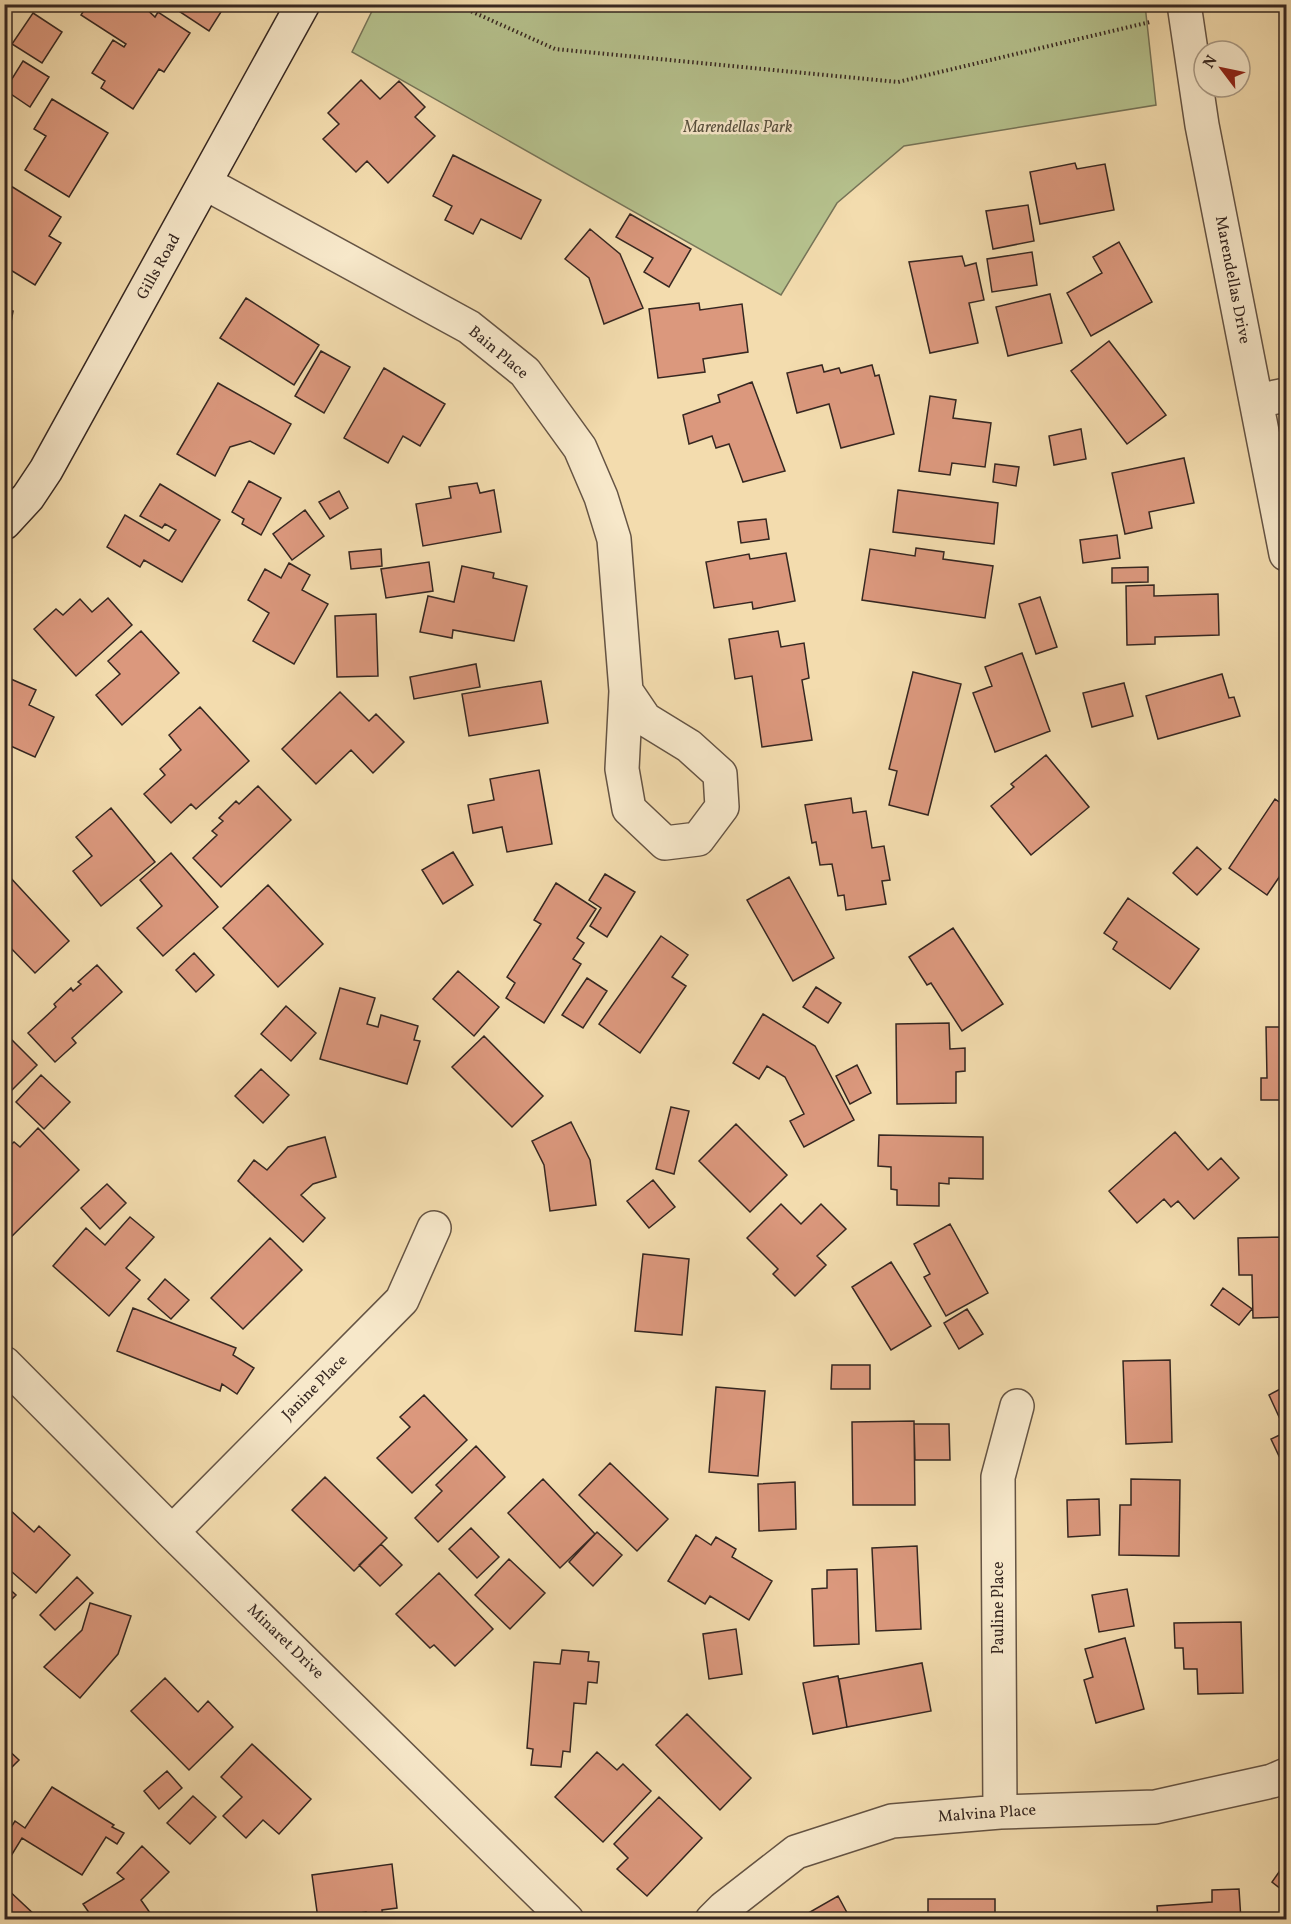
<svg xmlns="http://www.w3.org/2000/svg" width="1291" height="1924" font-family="Vollkorn,serif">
	<rect width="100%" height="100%" fill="#f3dcae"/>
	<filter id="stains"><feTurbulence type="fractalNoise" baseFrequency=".00333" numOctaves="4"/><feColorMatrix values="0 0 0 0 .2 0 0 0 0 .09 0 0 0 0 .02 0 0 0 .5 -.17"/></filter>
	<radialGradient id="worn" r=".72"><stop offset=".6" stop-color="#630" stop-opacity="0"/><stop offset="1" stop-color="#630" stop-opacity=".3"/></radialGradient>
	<!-- green -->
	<path fill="#b6c28e" stroke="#767458" stroke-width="1.5" d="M552,5L563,11L567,4L1145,5L1156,105L904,146L837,203L781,295L352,52L375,5Z"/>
	<!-- building -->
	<path fill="#db987d" stroke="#362721" stroke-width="1.5" d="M88,4H141L155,17L158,12L190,33L164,72L159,69L133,109L101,88L105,81L92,73L113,40L124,47L126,44L81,15Z
		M168,4H226L209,31Z
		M33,13L62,32L42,63L12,44Z
		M23,61L49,77L30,107L5,90Z
		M361,80L380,99L399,81L425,107L415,117L435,136L388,183L367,161L356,172L323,139L339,124L328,113Z
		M52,99L108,133L69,197L25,170L46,136L34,129Z
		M453,155L541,200L521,239L481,219L473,234L445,220L452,206L433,196Z
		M1075,163L1077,169L1105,164L1114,210L1040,224L1030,172Z
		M6,183L61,217L49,236L61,243L35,285L4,266V228L7,224L4,222V186Z
		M1028,205L1034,241L993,249L986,211Z
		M630,214L691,249L669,287L644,272L653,258L616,237Z
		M590,229L620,254L643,308L604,324L589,278L565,259Z
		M1119,242L1152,302L1091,336L1067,293L1102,273L1093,257Z
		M1032,252L1037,285L992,292L987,259Z
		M962,256L965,266L976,263L984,300L969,303L978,343L930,353L909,262Z
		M1050,294L1062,343L1008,356L996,307Z
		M246,298L319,345L294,385L220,338Z
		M699,303L700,310L742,304L748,352L703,359L705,372L658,378L649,309Z
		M4,309L13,311L5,356H4Z
		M1109,341L1166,415L1127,444L1071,371Z
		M321,351L350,367L324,413L295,396Z
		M822,365L824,372L839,368L841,373L872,365L875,376L879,375L894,434L841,448L829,404L797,413L787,373Z
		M384,368L445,404L420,446L403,436L388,463L344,438Z
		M752,382L785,471L743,482L729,444L716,448L712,436L689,444L683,415L720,402L718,395Z
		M218,383L291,424L274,454L250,441L230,447L215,476L177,454Z
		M930,396L956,400L953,418L991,423L985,467L952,463L950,475L919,471Z
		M1081,429L1086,459L1054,465L1049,436Z
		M1184,458L1194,503L1149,512L1152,528L1125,534L1112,473Z
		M995,464L1019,467L1016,486L993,482Z
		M249,481L281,498L261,535L242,524L244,519L232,512Z
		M477,483L480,493L494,490L501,532L423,546L416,504L451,498L449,487Z
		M160,484L220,520L182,582L144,560L140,567L107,547L125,515L169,541L176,530L165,524L162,528L140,516Z
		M898,490L998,503L994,544L893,532Z
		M339,491L348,508L330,519L319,502Z
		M305,510L324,536L292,560L273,534Z
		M766,519L769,539L741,543L738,522Z
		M1117,535L1120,558L1083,563L1080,540Z
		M916,548L944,552L943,559L993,566L985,618L862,600L870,549L915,556Z
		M381,549L382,566L351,569L349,552Z
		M786,553L795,601L753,609L752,602L714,608L706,562L749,554L750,559Z
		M429,562L433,591L386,598L381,569Z
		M289,563L310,575L302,590L328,604L294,664L253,641L269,613L248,600L265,569L281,578Z
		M462,566L494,573L493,578L527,586L514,641L453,630L452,638L420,632L428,596L454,602Z
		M1148,567V582L1112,583V568Z
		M1154,585V596L1218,594L1219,635L1155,637V644L1127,645L1126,586Z
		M1040,597L1057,647L1036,654L1019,604Z
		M108,598L132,625L76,676L34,629L56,609L63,615L80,599L92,612Z
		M376,614L378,676L337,677L335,616Z
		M141,631L179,673L122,725L96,695L120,674L108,661Z
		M778,631L781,647L804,643L809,678L802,680L812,740L762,747L752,676L735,679L729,639Z
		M1022,653L1050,731L995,752L973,693L992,686L985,667Z
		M476,664L480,687L414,699L410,677Z
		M913,672L961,684L928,815L889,805L897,771L889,769Z
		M1222,674L1229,698L1234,697L1240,716L1158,739L1146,696Z
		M4,676L36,690L29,705L54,717L35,757L4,743Z
		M541,681L548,723L469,736L462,694Z
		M1124,683L1133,716L1092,727L1083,693Z
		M340,692L369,721L376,714L404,742L373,773L351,750L316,784L282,749Z
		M200,707L249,761L196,809L191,804L171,823L144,794L165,775L160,769L181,750L169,735Z
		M1046,755L1089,807L1031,855L991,806L1014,787L1011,784Z
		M539,770L552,844L507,852L502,827L473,833L468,805L494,800L490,779Z
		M258,786L291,820L221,887L193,858L217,835L212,831L223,821L219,818L236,801L239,804Z
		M851,798L853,813L866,811L872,848L884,846L890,880L882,881L886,904L846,910L844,895L838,896L832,864L820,865L816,842L812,843L805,805Z
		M1275,799L1286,807V867L1267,895L1229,868Z
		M111,808L155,862L101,906L73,871L92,856L76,837Z
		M1197,847L1221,869L1197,895L1173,873Z
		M453,852L473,885L443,904L422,870Z
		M171,853L218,907L163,956L137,928L162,906L140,880Z
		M605,874L635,892L607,937L590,926L601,908L589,900Z
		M8,875L69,941L35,973L4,941V937L10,932L4,926V878Z
		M789,877L834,958L793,981L747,900Z
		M556,883L596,909L577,938L584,943L573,959L581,964L544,1023L506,998L515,983L507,977L541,924L534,920Z
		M268,885L323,944L278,987L223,928Z
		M1128,898L1199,949L1170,989L1113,949L1117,942L1104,933Z
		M953,928L1003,1004L962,1031L931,983L927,985L909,957Z
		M661,936L688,955L672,977L686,986L640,1053L599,1024Z
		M194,953L214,975L196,992L176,970Z
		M97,965L122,992L72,1038L76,1043L55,1062L28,1033L56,1007L54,1004L71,988L73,991L81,984L78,982Z
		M458,971L499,1007L474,1036L433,999Z
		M587,978L607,991L583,1028L562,1015Z
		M816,987L841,1003L828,1023L803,1007Z
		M340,988L375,998L367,1024L378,1027L381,1015L418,1026L414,1040L420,1041L407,1084L320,1059Z
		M286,1006L316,1033L291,1061L261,1034Z
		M763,1014L815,1046L854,1120L804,1147L790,1121L804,1114L785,1077L767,1066L759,1079L733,1063Z
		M949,1023L950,1049L965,1048V1071L956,1072V1103L897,1104L896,1024Z
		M1266,1027H1286V1105H1283V1100H1261V1078H1267Z
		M4,1032L37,1065L4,1098Z
		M484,1036L543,1096L512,1127L452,1067Z
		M857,1065L871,1093L850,1104L836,1076Z
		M261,1069L289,1095L263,1123L235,1096Z
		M41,1075L70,1102L44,1129L16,1102Z
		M671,1107L689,1111L674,1174L656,1169Z
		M571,1122L590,1160L596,1205L550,1211L544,1165L532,1141Z
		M736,1124L787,1175L750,1212L699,1161Z
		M38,1128L79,1170L4,1244V1151L14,1142L20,1147Z
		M1175,1132L1208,1170L1221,1158L1239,1178L1194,1219L1178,1201L1171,1207L1164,1199L1137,1223L1109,1191Z
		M879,1135L983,1137V1179L949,1178V1184L939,1183V1206L897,1205V1190L891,1189V1167L878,1166Z
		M325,1137L336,1177L313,1184L301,1195L325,1218L303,1242L238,1181L254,1160L267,1170L288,1147Z
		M653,1180L675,1207L649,1228L627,1201Z
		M107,1184L126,1203L100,1229L81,1208Z
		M781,1204L801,1224L821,1204L846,1229L817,1256L826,1265L795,1296L773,1274L778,1269L747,1238Z
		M130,1217L154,1237L126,1268L140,1280L109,1316L53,1266L86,1228L105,1245Z
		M950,1224L988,1293L946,1316L924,1277L930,1274L914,1244Z
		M1286,1237V1317L1253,1318L1252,1275H1239L1238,1238Z
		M270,1238L302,1270L243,1329L211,1298Z
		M643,1254L689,1259L682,1335L635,1331Z
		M891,1262L931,1326L891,1350L852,1287Z
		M165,1279L189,1300L171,1319L148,1299Z
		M1223,1288L1252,1309L1239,1325L1211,1305Z
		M133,1308L236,1348L233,1355L254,1368L237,1394L222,1384L220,1391L117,1351Z
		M967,1309L983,1334L959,1349L944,1323Z
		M1170,1360L1172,1442L1126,1444L1123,1361Z
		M832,1365H870V1389H831Z
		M1286,1386V1432L1269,1395Z
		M716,1387L765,1391L758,1476L709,1472Z
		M424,1395L467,1440L412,1493L377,1458L410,1427L400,1417Z
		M914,1421L915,1505H853L852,1422Z
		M914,1424H949L950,1460H915Z
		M1286,1432V1471L1271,1439Z
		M476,1446L505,1477L438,1542L415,1518L442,1491L436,1485Z
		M610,1463L668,1519L637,1551L579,1495Z
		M325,1477L387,1538L354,1571L292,1510Z
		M543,1479L595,1534L560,1568L508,1513Z
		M1131,1479L1180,1480L1179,1556L1119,1555L1120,1505H1131Z
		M795,1482L796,1529L759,1531L758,1484Z
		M1099,1499L1100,1535L1068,1537L1067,1500Z
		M9,1509L34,1532L39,1526L70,1555L36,1593L4,1565V1514Z
		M471,1528L499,1557L477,1578L449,1549Z
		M597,1532L622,1555L593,1586L569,1562Z
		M696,1535L711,1545L716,1537L736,1549L732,1557L772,1581L749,1620L710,1596L705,1604L668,1581Z
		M381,1544L402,1565L380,1586L359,1565Z
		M917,1546L921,1629L876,1631L872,1548Z
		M509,1559L545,1593L510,1629L475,1595Z
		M857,1569L859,1644L814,1646L812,1589L827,1588V1570Z
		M439,1573L493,1629L455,1666L434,1645L430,1648L396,1614Z
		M77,1577L93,1593L55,1630L40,1615Z
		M4,1584L16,1595L4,1607Z
		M1127,1589L1134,1626L1099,1632L1092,1595Z
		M90,1603L131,1616L118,1654L80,1698L44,1667L82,1630Z
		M1241,1622L1243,1693L1198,1694L1197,1669H1184L1183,1648H1175L1174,1623Z
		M736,1629L742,1674L709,1679L703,1634Z
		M1125,1638L1144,1709L1096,1723L1084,1680L1093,1677L1085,1649Z
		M562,1650L589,1652L588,1661L599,1662L597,1683L588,1682L586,1704L574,1703L570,1752L563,1751L561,1767L531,1765L533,1749L527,1748L534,1662L560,1664Z
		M922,1663L931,1711L847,1727L839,1679Z
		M838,1676L847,1727L813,1734L803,1683Z
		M165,1678L198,1712L208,1701L233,1727L189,1770L131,1711Z
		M687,1714L751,1778L720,1810L656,1745Z
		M252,1744L311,1799L279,1834L263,1820L246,1838L223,1816L242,1797L221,1777Z
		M4,1746L19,1760L4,1775Z
		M597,1752L617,1770L623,1764L651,1791L603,1842L555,1797Z
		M167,1771L182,1788L159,1809L144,1791Z
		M52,1787L114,1825L112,1827L124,1833L117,1844L106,1837L82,1875L22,1838L11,1856L4,1852V1838L15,1821L25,1828Z
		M193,1796L216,1817L190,1844L167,1823Z
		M659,1797L702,1838L647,1896L617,1869L628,1858L614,1844Z
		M142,1846L169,1872L141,1900L155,1920H94L83,1904L124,1879L117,1873Z
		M1286,1862V1893L1272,1882Z
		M392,1864L397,1908L382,1910L383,1920H367L366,1912L318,1919L312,1875Z
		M4,1886L38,1918L37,1920H4Z
		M1239,1889L1241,1920H1158L1157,1906L1212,1902V1890Z
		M838,1896L851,1920H796Z
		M928,1899H995V1920H895V1916H928Z"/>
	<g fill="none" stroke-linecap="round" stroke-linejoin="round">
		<!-- street casing -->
		<g stroke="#655444" stroke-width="36">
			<path id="street" d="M1184,4L1202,125L1286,554
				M205,183L469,327L525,372L580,448L601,497L614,539L626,691L645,719L689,746L720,774L722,807L698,839L665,843L629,809L622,769L626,691
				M1256,401L1286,395
				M4,1363L172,1532L567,1920
				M172,1532L402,1300L434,1228
				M1000,1812L998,1477L1017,1406
				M712,1920L724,1908L796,1852L892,1821L1000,1812L1155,1807L1272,1781L1286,1775"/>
		</g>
		<!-- secondary casing -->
		<g stroke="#362721" stroke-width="36">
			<path id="secondary" d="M4,523L28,497L46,470L303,4"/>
		</g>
		<!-- path -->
		<path stroke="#362721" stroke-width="4" stroke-dasharray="1.5 3" stroke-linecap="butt" d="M455,4L555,49L898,82L1150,22"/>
		<!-- street -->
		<use href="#street" stroke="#f7e8ca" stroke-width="33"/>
		<!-- secondary -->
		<use href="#secondary" stroke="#f7e8ca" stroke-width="33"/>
	</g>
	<g text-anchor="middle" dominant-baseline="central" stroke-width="5" stroke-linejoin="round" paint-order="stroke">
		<!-- park labels -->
		<g font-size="16" font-style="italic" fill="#564e3c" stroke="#f7e8ca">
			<text x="738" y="128">Marendellas Park</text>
		</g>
		<!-- street labels -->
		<g font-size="16" fill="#362721" stroke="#f7e8ca">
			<text transform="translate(159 267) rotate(-61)">Gills Road</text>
			<text transform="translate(1232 280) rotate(79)">Marendellas Drive</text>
			<text transform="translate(498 353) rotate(40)">Bain Place</text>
			<text transform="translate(315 1388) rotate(-45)">Janine Place</text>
			<text transform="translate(999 1608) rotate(-90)">Pauline Place</text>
			<text transform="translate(285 1642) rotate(44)">Minaret Drive</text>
			<text transform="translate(987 1814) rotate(-4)">Malvina Place</text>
		</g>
	</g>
	<!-- margin -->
	<rect width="1291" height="1924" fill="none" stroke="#f3dcae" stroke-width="24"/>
	<rect x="6" y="6" width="1279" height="1912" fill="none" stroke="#362721" stroke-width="3"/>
	<rect x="12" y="12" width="1267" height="1900" fill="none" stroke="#362721" stroke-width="1.5"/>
	<!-- north arrow -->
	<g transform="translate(1222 69) rotate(302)"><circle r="28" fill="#f7e8ca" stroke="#aa9b86" stroke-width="1.5"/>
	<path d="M0-4.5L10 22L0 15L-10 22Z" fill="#8f2418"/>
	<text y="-9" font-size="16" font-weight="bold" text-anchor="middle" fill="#362721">N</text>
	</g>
	<rect width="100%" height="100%" filter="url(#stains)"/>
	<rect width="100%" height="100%" fill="url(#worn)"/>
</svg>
